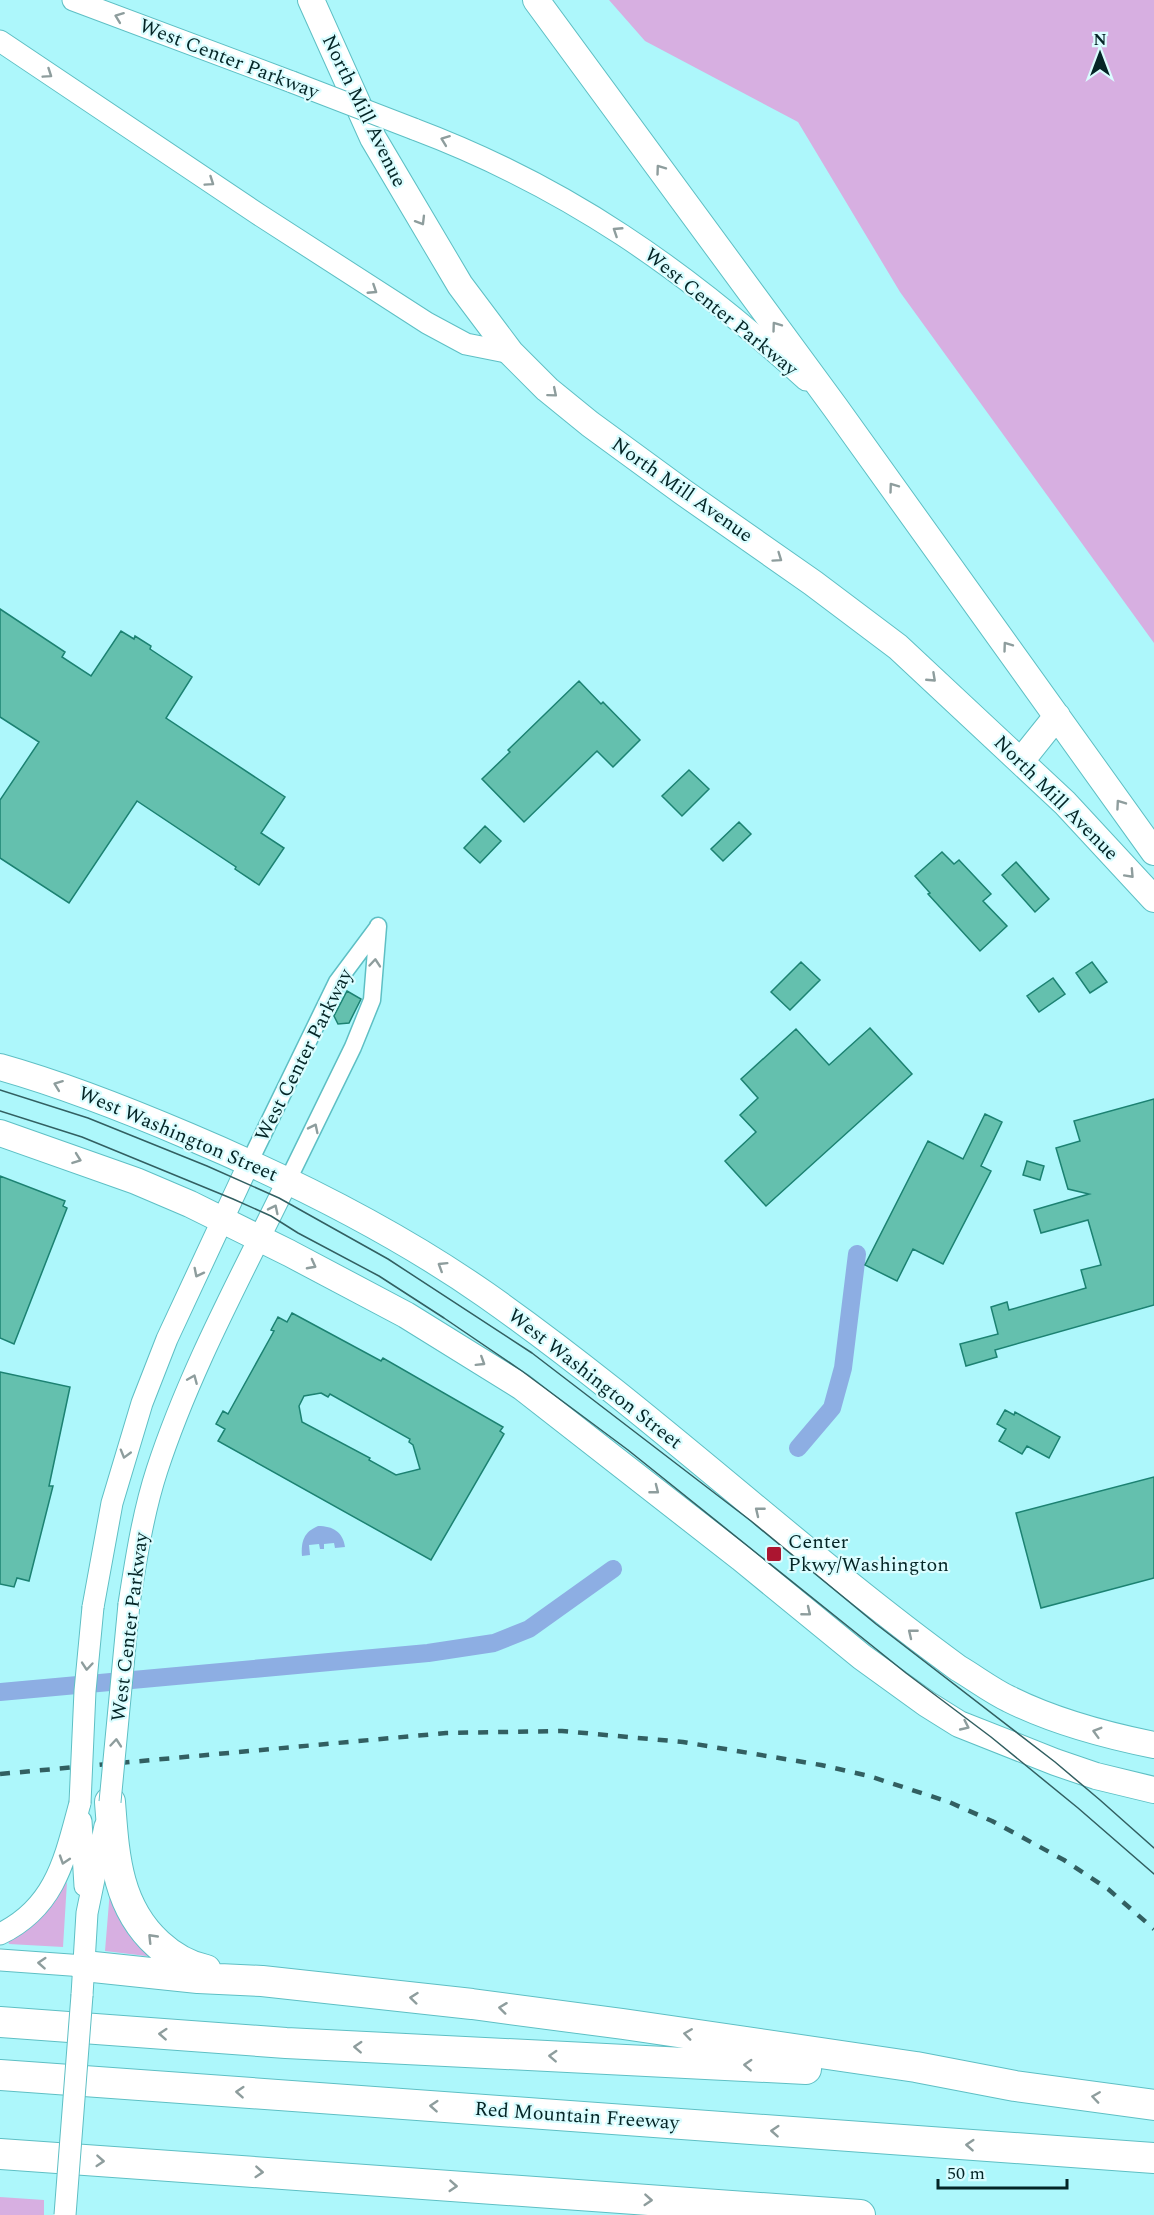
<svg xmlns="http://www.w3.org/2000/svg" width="1154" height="2215" font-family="Spectral,serif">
	<rect width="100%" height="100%" fill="#adf7fb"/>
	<!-- green -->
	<path fill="#d7afe1" d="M609,0H1154V643L900,292L798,122L645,41Z
		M67,1882L63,1947L9,1944L8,1941C39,1922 47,1912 67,1882Z
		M110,1890L154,1957L105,1951Z
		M0,2197L44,2200V2215H0Z"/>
	<!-- water -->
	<path fill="#8daee3" d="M318,1526C333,1526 343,1532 345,1547L335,1548L334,1543L324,1544V1549H320L319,1544L309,1545L310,1555L302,1556C301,1541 304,1532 318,1526Z"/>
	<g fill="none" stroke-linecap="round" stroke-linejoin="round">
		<!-- canal -->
		<path stroke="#8daee3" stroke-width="18" d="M798,1448L832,1408L843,1368L857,1254
			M0,1692L428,1653L494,1643L529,1629L613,1569"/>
	</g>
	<!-- building -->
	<path fill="#64c0ae" stroke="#1c8272" stroke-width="1.5" fill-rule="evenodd" d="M0,609L65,652L62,657L91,676L121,631L134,639L135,636L151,646L150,649L192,677L166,718L285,797L261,833L284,848L259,885L235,869L236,867L137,801L69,903L0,858V800L39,742L0,717Z
		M579,681L601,704L603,702L640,740L613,767L597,751L524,822L482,779L510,752L508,750Z
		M689,770L709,789L682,816L662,796Z
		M739,822L751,834L723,861L711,849Z
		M485,826L501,841L480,863L464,848Z
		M942,852L954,864L959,860L991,894L983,901L1007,926L980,951L928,894L930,893L915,876Z
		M1016,862L1049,899L1035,912L1002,875Z
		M801,962L820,980L790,1010L771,992Z
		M1092,962L1107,982L1090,993L1076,973Z
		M1053,978L1065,994L1039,1012L1027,996Z
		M347,991L361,999L349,1023L338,1024L334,1016Z
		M870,1028L912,1074L766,1206L725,1161L756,1132L740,1115L758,1098L741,1079L796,1029L829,1065Z
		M1154,1099V1305L995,1350L997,1357L966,1366L960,1344L998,1334L991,1307L1007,1302L1009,1310L1086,1288L1081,1270L1101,1265L1088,1220L1041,1233L1034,1210L1089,1194L1068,1189L1056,1148L1080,1141L1074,1121Z
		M985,1114L1002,1122L981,1166L991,1171L943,1264L913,1249L897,1281L865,1265L928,1141L963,1159Z
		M1027,1161L1044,1166L1040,1180L1023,1175Z
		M0,1176L65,1201L63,1206L67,1208L14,1344L0,1338Z
		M292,1313L381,1361L383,1358L503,1427L500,1431L504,1434L431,1560L218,1441L225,1429L216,1424L223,1411L228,1414L274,1331L271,1330L278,1317L287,1322ZM321,1393L328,1397L330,1394L410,1439L409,1442L413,1445L420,1469L396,1475L369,1460L370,1458L302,1422L299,1406L304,1396Z
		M0,1372L70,1387L49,1486H53L29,1581L17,1578L14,1587L0,1584Z
		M1005,1410L1014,1415L1015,1412L1060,1437L1049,1458L1027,1446L1022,1454L999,1441L1006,1429L997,1424Z
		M1154,1477V1578L1041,1608L1016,1513Z"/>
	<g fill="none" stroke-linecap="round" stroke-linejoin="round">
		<!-- minor casing -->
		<g stroke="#5ebfc4" stroke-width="19">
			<path id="minor" d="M249,1163L337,982L378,927
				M288,1180L353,1047L372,1000L378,926"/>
		</g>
		<!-- tertiary casing -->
		<g stroke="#5ebfc4" stroke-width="23">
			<path id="tertiary" d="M73,0L292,82
				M0,41L258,214L427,323L466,344L511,353
				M414,129C568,187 685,270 806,380
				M129,1604C136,1559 143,1513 157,1470C190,1369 242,1275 288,1180
				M93,1607L112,1503L142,1403L167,1339L249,1163
				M81,1821L85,1886
				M0,1934C56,1907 65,1858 80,1803
				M0,1960L84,1966
				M82,1995L87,1913L105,1826"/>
		</g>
		<!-- primary casing -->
		<g stroke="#5ebfc4" stroke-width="28">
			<path id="primary" d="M311,0L373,138L460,285L511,353L547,389L590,424L683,492L813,583L898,647L1065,803L1154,899
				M536,0L835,407L1154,852
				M1021,761L1057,716
				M0,1067C64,1085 127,1110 188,1136C292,1180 393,1230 486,1295C650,1410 796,1550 958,1668C975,1678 992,1691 1009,1699C1055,1722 1104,1735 1154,1745
				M0,1133L136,1181L190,1204L289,1253L406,1315L522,1387L741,1558L862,1657L927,1704L959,1724L1055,1762L1096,1776L1154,1790"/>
		</g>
		<!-- motorway casing -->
		<g stroke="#5ebfc4" stroke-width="32">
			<path id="motorway" d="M110,1802C114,1853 116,1906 158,1944C171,1956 188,1966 206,1970
				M84,1966L198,1978L262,1981L472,2004L623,2024L916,2067L1015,2086L1154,2105
				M0,2022L286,2043L806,2069
				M0,2075L1154,2158
				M0,2154L860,2215"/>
		</g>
		<!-- minor -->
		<use href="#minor" stroke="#fff" stroke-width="16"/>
		<!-- tertiary -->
		<use href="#tertiary" stroke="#fff" stroke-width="21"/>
		<!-- primary -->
		<use href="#primary" stroke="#fff" stroke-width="26"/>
		<!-- motorway -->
		<use href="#motorway" stroke="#fff" stroke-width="30"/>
		<!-- tram -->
		<path stroke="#325f61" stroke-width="1.5" d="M0,1090L88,1118L207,1166L279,1198L388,1259L532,1353L751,1521L876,1624L1055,1762L1100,1800L1154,1848
			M0,1111L82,1137L233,1199L271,1216L298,1233L379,1276L444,1318L522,1371L628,1450L906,1673L991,1737L1078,1808L1154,1874"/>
		<!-- rail -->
		<path stroke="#325f61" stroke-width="4.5" stroke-dasharray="10 10" stroke-linecap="butt" d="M0,1774L446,1733L562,1731L683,1742L821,1765L869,1776L949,1802L992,1821L1064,1860L1108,1889L1154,1929"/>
		<!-- tertiary-bridge casing -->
		<g stroke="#5ebfc4" stroke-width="23" stroke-linecap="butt">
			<path id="tertiary-bridge" d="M292,82L414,129
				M110,1802L129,1604
				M80,1803L85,1691L93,1607
				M65,2215L82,1995"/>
		</g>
		<!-- tertiary-bridge -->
		<use href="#tertiary-bridge" stroke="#fff" stroke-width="21"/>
	</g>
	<!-- one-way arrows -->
	<defs><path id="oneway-chevron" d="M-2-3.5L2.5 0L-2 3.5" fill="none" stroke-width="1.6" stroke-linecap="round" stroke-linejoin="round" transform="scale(1.5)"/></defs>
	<g stroke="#8e9d9d">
		<use href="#oneway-chevron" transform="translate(119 17) rotate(-159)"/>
		<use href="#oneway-chevron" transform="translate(48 74) rotate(34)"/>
		<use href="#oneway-chevron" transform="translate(445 140) rotate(-159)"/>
		<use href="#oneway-chevron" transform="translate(660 169) rotate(-126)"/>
		<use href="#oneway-chevron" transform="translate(210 182) rotate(34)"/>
		<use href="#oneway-chevron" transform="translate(421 221) rotate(59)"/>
		<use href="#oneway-chevron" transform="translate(617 231) rotate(-147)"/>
		<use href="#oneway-chevron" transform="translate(373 290) rotate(33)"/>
		<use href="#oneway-chevron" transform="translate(776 326) rotate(-126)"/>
		<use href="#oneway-chevron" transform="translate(553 393) rotate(40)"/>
		<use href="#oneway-chevron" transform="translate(893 487) rotate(-126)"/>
		<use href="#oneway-chevron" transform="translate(778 558) rotate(35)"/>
		<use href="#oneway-chevron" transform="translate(1007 646) rotate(-126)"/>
		<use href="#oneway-chevron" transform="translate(932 678) rotate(43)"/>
		<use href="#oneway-chevron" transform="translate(1120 804) rotate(-125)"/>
		<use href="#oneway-chevron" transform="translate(1130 874) rotate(47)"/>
		<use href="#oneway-chevron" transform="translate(375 963) rotate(-85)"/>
		<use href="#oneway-chevron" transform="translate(58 1085) rotate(-159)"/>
		<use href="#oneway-chevron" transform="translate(314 1128) rotate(-64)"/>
		<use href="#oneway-chevron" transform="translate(77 1159) rotate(20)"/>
		<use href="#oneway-chevron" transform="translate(274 1209) rotate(-64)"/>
		<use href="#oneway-chevron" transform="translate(312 1265) rotate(28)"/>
		<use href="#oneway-chevron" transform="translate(442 1266) rotate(-148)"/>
		<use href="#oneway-chevron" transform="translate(198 1273) rotate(117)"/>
		<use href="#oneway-chevron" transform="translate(481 1362) rotate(32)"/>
		<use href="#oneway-chevron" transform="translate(193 1379) rotate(-67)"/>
		<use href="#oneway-chevron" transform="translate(125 1454) rotate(106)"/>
		<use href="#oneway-chevron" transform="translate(655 1490) rotate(38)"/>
		<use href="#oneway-chevron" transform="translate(759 1511) rotate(-141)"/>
		<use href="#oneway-chevron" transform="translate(807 1612) rotate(39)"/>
		<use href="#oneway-chevron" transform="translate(912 1633) rotate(-141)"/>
		<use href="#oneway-chevron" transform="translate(87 1666) rotate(95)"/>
		<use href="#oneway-chevron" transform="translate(965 1726) rotate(25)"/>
		<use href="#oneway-chevron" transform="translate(1097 1732) rotate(-164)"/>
		<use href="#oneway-chevron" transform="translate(116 1743) rotate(-85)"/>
		<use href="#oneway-chevron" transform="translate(64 1860) rotate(108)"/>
		<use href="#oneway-chevron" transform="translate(152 1938) rotate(-134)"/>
		<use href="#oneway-chevron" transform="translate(42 1963) rotate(-176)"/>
		<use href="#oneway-chevron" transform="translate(414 1998) rotate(-174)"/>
		<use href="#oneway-chevron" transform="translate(503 2008) rotate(-173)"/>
		<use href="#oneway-chevron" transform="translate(163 2034) rotate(-176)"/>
		<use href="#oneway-chevron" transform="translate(688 2034) rotate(-172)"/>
		<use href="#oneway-chevron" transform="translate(358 2047) rotate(-177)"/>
		<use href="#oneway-chevron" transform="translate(553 2056) rotate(-177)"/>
		<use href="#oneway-chevron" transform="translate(748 2065) rotate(-177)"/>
		<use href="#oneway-chevron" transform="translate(240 2092) rotate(-176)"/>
		<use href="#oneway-chevron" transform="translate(1096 2097) rotate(-172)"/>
		<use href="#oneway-chevron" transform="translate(434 2106) rotate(-176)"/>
		<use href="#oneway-chevron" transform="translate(775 2131) rotate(-176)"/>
		<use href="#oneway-chevron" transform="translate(970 2145) rotate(-176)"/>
		<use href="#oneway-chevron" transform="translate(100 2161) rotate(4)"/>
		<use href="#oneway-chevron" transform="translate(259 2172) rotate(4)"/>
		<use href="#oneway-chevron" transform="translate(453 2186) rotate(4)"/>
		<use href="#oneway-chevron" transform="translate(648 2200) rotate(4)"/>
	</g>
	<!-- markers -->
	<rect fill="#ab1530" stroke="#dafdff" stroke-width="2" x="766" y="1546" width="16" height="16" rx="3"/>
	<g text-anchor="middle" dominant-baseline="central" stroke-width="4.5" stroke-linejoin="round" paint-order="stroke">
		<!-- street labels -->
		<g font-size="20" fill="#042526" stroke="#dafdff">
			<text transform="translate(229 59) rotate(21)">West Center Parkway</text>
			<text transform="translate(364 111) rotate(64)">North Mill Avenue</text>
			<text transform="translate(721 312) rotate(39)">West Center Parkway</text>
			<text transform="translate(682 490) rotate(35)">North Mill Avenue</text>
			<text transform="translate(1056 798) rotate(45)">North Mill Avenue</text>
			<text transform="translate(304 1055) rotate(-63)">West Center Parkway</text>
			<text transform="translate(178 1134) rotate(23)">West Washington Street</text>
			<text transform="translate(595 1379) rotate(38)">West Washington Street</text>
			<text transform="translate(130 1627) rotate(-83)">West Center Parkway</text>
			<text transform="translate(577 2116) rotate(4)">Red Mountain Freeway</text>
		</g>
		<!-- poi labels -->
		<g font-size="20" fill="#042526" stroke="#dafdff" text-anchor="start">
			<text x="788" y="1542">Center<tspan x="788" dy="23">Pkwy/Washington</tspan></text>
		</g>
	</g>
	<!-- north arrow -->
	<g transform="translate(1100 54)" stroke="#dafdff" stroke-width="4.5" paint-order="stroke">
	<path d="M0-4.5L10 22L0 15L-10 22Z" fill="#042526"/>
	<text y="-9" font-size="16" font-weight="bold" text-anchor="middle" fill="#042526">N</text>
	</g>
	<!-- scale -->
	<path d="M938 2179v9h129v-9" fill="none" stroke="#042526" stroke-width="3"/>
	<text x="947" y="2179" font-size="18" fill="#042526" stroke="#dafdff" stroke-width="4.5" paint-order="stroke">50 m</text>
</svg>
